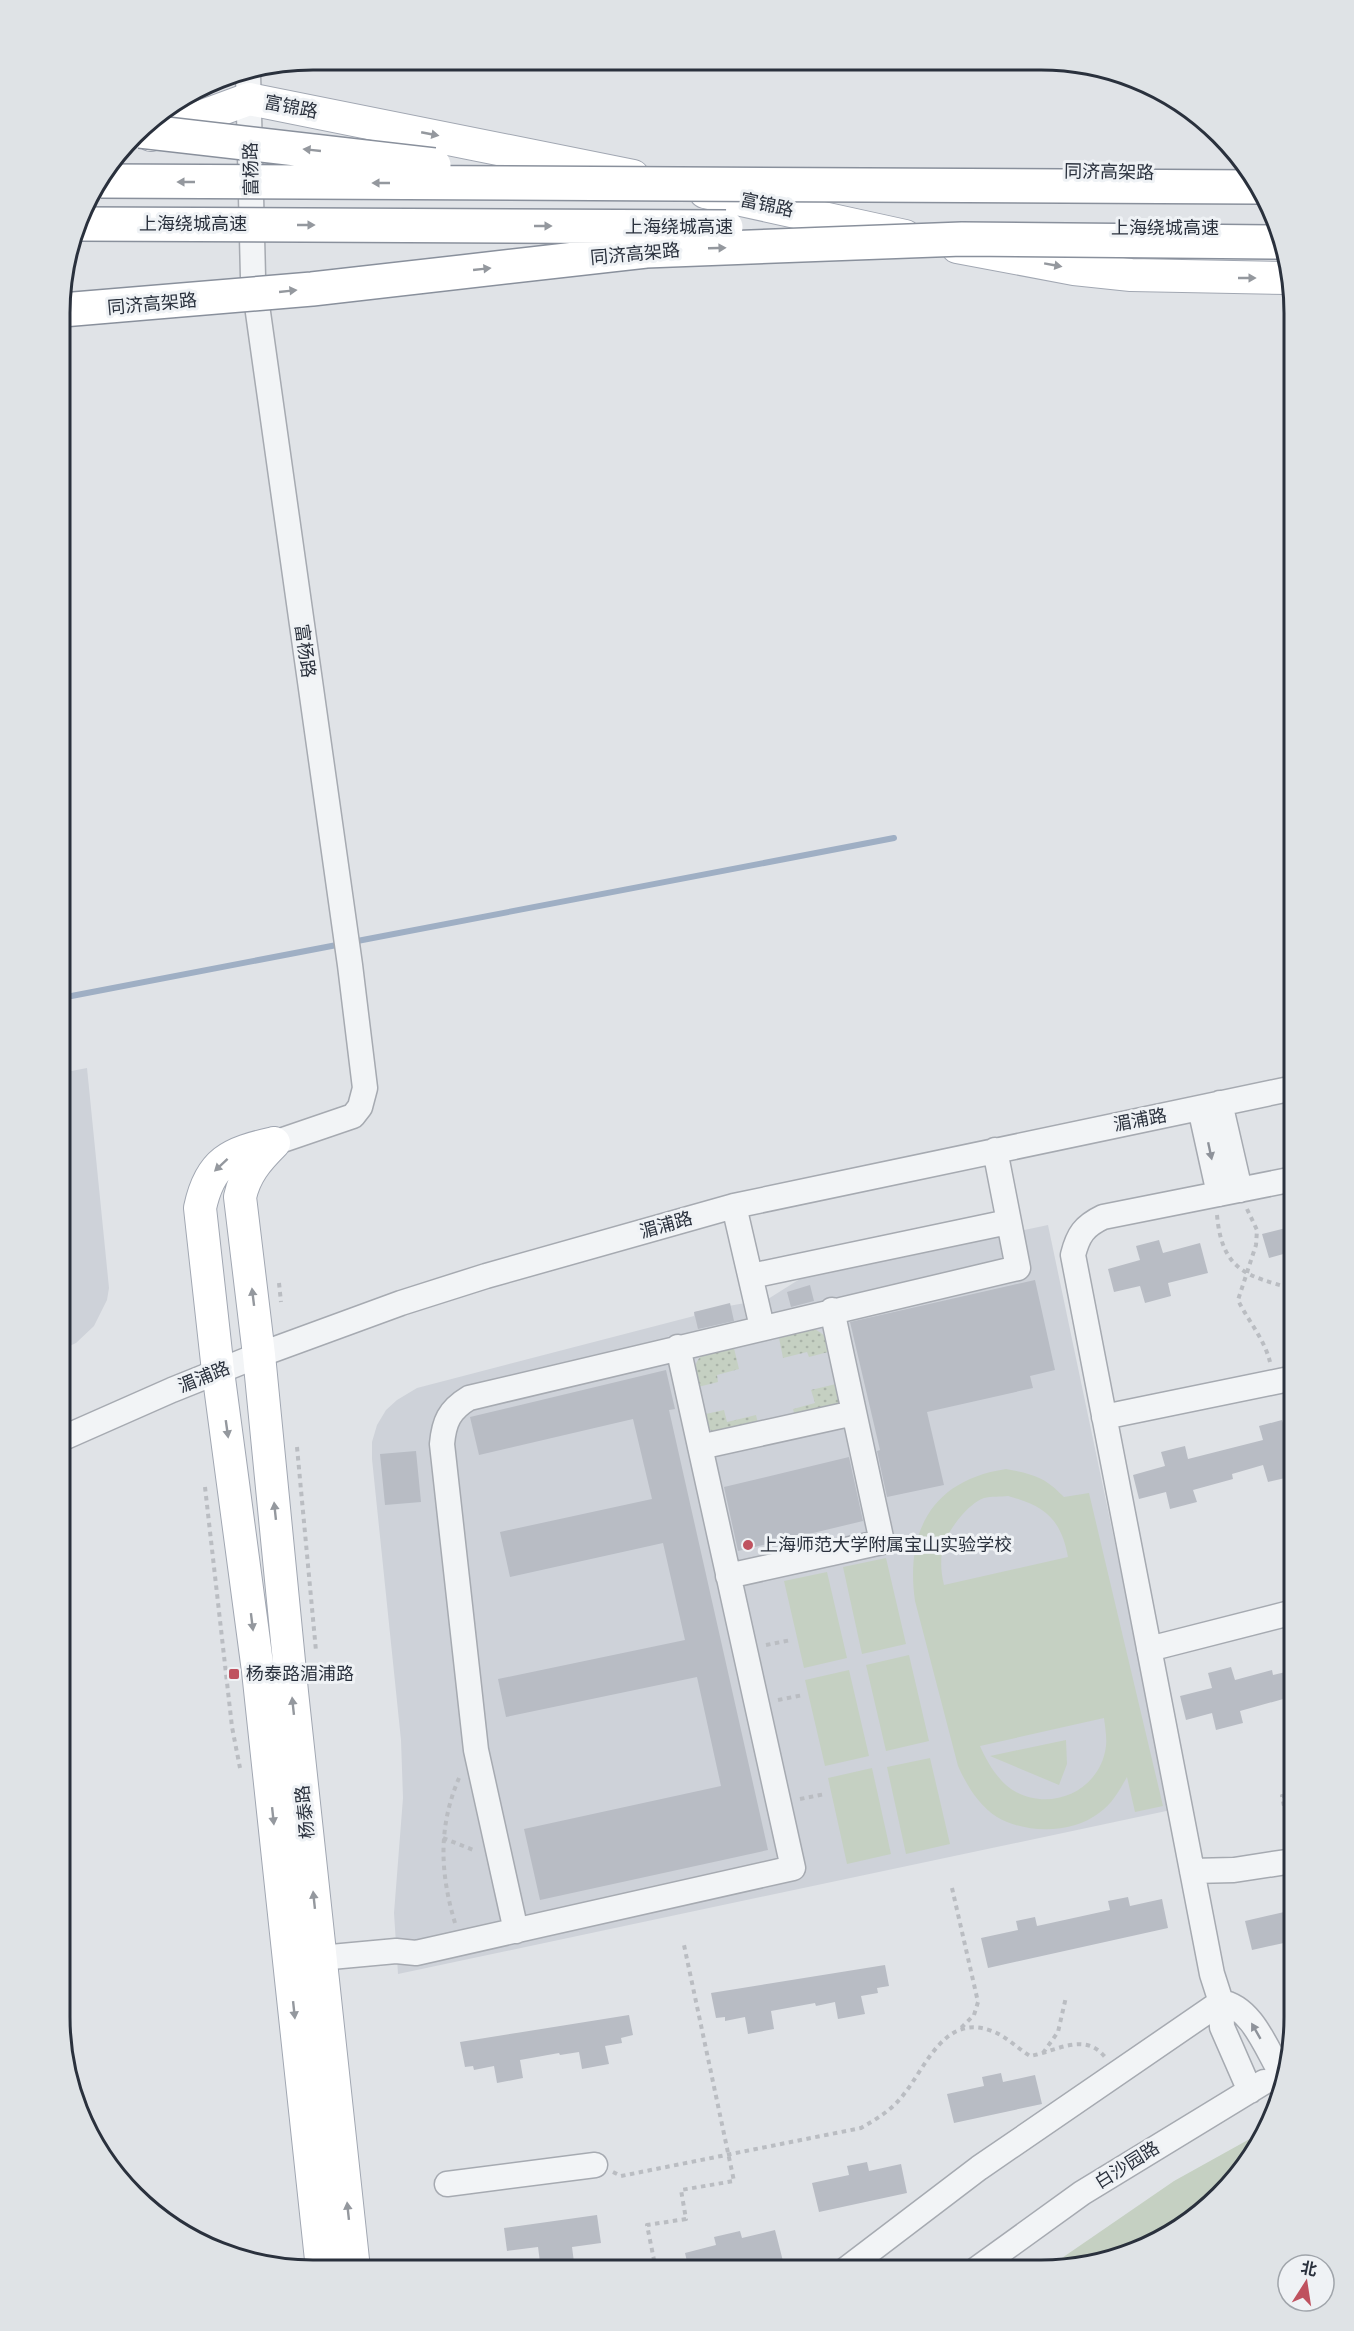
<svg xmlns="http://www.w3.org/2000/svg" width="1354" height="2331" font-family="Signika,'Noto Sans SC',sans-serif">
	<defs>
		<pattern id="grass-dots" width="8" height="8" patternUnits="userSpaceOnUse" patternTransform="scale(1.5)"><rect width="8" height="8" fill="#c5d0c2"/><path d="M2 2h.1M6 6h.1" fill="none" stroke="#a9b3a8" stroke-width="1.8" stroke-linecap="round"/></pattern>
	</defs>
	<rect width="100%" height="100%" fill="#e0e3e7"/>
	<!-- built -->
	<path fill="#ced2d9" d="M87,1068L109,1288L107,1300L94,1326L76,1343L61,1350V1073Z
		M1048,1225L1171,1810L398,1974L394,1913L403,1798L401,1740L372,1459V1442L377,1425L386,1410L397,1400L417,1388L694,1316V1312L768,1299L803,1277Z"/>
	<!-- grass -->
	<path fill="url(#grass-dots)" d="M808,1327C822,1331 828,1337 832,1351L809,1357L807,1352L783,1358L778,1333Z
		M733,1344L739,1369L717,1375L718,1382L694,1388C692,1354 702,1352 733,1344Z
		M840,1383V1399L836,1407L796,1420L793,1409L815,1403L811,1390Z
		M724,1410L727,1422L756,1415L759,1428L713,1432L704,1425L701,1415Z"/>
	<!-- park -->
	<path fill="#c5d0c2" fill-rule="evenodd" d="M1006,1469C1033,1474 1045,1477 1064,1497L1089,1493L1163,1806L1135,1812L1127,1777C1119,1791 1112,1804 1099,1813C1072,1834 1026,1834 997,1817C979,1806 966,1784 958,1766L915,1601C905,1530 933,1480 1006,1469ZM1008,1496C1045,1506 1061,1519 1068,1557L944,1585C937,1556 943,1537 962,1515C967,1509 976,1501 984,1498C991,1496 1001,1497 1008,1496ZM1104,1718C1105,1727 1107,1737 1106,1746C1101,1789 1054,1812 1016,1792C999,1783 987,1762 980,1746Z
		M886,1558L906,1644L862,1654L843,1567Z
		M827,1572L847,1658L804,1668L784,1581Z
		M909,1655L929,1741L886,1751L866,1665Z
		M849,1670L869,1756L825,1766L805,1680Z
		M1066,1740L1067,1764L1059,1785L990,1756Z
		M930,1758L950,1844L906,1854L887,1767Z
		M872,1768L891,1854L847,1864L828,1778Z
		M1264,2131L1242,2172L1195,2219L1123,2257L1043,2271L1174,2181Z"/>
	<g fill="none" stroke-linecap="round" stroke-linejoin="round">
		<!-- stream -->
		<path stroke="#9fafc4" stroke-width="6" d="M352,942L894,838
			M61,998L342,944"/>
	</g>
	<!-- building -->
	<path fill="#b8bcc4" d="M1294,1226V1251L1269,1258L1262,1234Z
		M1159,1240L1163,1253L1200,1243L1208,1273L1168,1283L1171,1296L1145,1303L1140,1286L1114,1292L1108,1269L1140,1260L1136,1246Z
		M1035,1280L1055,1370L1030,1376L1033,1388L927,1412L944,1485L887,1497L877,1451L880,1450L850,1322Z
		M810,1285L814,1301L791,1307L787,1292Z
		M730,1303L734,1321L698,1329L694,1312Z
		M666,1370L675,1409L669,1410L768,1850L540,1900L524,1829L721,1786L697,1677L506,1717L498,1679L685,1640L663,1543L510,1577L500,1532L652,1499L633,1419L479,1455L470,1417Z
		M1282,1420L1286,1432L1294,1430V1476L1268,1482L1263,1465L1232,1474L1233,1479L1193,1490L1197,1502L1170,1509L1166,1492L1139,1499L1133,1475L1165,1466L1161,1452L1185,1446L1188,1459L1263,1440L1259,1426Z
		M416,1451L421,1502L385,1505L380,1454Z
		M849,1457L863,1521L738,1551L724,1487Z
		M1231,1667L1235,1680L1272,1670L1273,1675L1294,1670V1696L1240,1711L1243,1723L1216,1730L1212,1713L1186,1720L1180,1696L1212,1688L1208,1673Z
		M1128,1897L1130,1906L1162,1899L1168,1928L988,1968L981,1938L1018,1930L1016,1921L1035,1917L1037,1926L1110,1910L1108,1901Z
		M1293,1910V1941L1252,1950L1245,1921Z
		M885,1965L889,1986L877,1988L878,1993L861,1996L865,2014L838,2019L835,2002L816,2006L815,2003L771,2011L774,2029L748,2034L745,2017L725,2021V2017L716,2018L711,1993Z
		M629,2015L633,2035L621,2038L622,2043L605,2046L609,2064L582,2069L579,2052L560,2055L559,2053L520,2060L523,2078L497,2083L494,2066L474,2070L473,2066L465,2067L460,2042Z
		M1001,2073L1003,2082L1035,2075L1042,2104L954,2123L947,2094L984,2086L982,2077Z
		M867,2162L869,2171L901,2164L907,2193L819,2212L812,2183L849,2175L847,2166Z
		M597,2215L601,2243L572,2247L575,2270H541L538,2247L507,2251L504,2228Z
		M775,2230L784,2265L765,2270H689L685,2253L716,2245L714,2237L740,2231L742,2238Z"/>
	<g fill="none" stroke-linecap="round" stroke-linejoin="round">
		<!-- minor casing -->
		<g stroke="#a6aab1" stroke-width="27">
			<path id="minor" d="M248,73L253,277L350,965L365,1088L360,1107L353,1116L274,1143
				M1220,1103L1240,1190
				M1200,1108L1219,1194
				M734,1206L762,1327
				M751,1276L1008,1222
				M1104,1417L1294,1378
				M61,1439L172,1390L259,1355L401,1303L486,1276L734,1206L1294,1088
				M700,1447L854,1413
				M728,1576L882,1542L832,1310
				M1149,1649L1294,1612
				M1192,1871L1234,1870L1293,1861
				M516,1931L476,1750L442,1444C444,1422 449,1410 469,1398L1018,1268L995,1150
				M320,1958L396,1951L416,1953L793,1868L678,1347
				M1250,2091L1222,2027L1221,2002L1212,1974L1073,1255C1078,1235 1084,1226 1103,1217L1294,1179
				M447,2184L595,2165
				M845,2270L979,2168L1221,2002C1252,2007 1266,2048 1281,2073
				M974,2271L1082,2193L1264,2082"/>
		</g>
		<!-- major casing -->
		<g stroke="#a1a7b2" stroke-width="34">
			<path id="major" d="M151,135L249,99L633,176
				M705,192L905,236
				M957,247L1074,269L1131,275L1288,278
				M274,1143C230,1153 210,1161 200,1208L218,1371L258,1671L322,2269
				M274,1143C257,1160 245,1174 240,1197L259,1355L292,1692L354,2269"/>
		</g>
		<!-- path -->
		<path stroke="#babdc2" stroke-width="4" stroke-dasharray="4.5 4.5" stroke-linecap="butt" d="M1247,1209L1257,1230L1256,1245L1238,1300C1248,1321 1264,1338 1270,1362
			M1217,1215C1222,1271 1247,1276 1294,1289
			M279,1283L281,1302
			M297,1447L316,1651
			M1290,1486L1294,1487
			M205,1487L232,1727L240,1768
			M766,1645L791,1640
			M778,1700L803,1695
			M800,1799L825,1794
			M443,1838L476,1851
			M1291,1841L1282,1796L1294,1794
			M952,1888L978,2002L974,2015L961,2028
			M455,1923C440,1873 438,1827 459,1778
			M1043,2053L1058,2032L1066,1997
			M613,2172L621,2176L861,2128C878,2118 892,2110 904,2094C927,2065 945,2013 992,2031C1006,2036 1017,2048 1030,2056C1055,2052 1084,2031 1105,2057
			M656,2270L647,2225L686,2219L681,2190L734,2181L684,1945"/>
		<!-- minor -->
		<use href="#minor" stroke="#f2f4f6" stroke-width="24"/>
		<!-- major -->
		<use href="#major" stroke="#fff" stroke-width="32"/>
		<!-- highway-bridge casing -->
		<g stroke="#89909c" stroke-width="36" stroke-linecap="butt">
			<path id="highway-bridge" d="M140,131L434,165
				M101,181L1258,187
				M79,224L726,227
				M62,310L312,289L646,251L962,239L1282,242"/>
		</g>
		<!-- highway-bridge -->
		<use href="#highway-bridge" stroke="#fff" stroke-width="33"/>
	</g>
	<!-- one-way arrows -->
	<defs><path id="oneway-solid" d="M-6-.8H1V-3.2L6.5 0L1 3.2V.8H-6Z" transform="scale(1.5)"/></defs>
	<g fill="#94989e">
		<use href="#oneway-solid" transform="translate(430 134) rotate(11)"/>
		<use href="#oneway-solid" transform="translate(312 150) rotate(-174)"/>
		<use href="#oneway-solid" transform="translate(186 182) rotate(-180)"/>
		<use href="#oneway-solid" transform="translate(381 183) rotate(-180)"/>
		<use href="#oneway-solid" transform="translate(306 225)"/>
		<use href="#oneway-solid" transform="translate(543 226)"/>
		<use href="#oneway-solid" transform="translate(717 248) rotate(-2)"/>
		<use href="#oneway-solid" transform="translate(1053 265) rotate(10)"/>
		<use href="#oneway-solid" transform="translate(482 269) rotate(-6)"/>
		<use href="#oneway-solid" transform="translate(1247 278)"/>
		<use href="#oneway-solid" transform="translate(288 291) rotate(-6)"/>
		<use href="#oneway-solid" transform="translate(221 1165) rotate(137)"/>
		<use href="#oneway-solid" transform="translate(253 1297) rotate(-97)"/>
		<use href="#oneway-solid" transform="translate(227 1429) rotate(82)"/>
		<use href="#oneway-solid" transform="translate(275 1511) rotate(-96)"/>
		<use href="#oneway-solid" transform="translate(252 1622) rotate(83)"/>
		<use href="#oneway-solid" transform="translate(293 1706) rotate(-96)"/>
		<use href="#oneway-solid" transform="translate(273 1816) rotate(84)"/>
		<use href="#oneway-solid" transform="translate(314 1900) rotate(-96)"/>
		<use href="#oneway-solid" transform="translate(294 2010) rotate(84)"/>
		<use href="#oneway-solid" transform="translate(348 2211) rotate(-96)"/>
	</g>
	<g fill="#8e929a">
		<use href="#oneway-solid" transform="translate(1210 1151) rotate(78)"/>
		<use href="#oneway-solid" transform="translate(1256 2031) rotate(-120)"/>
	</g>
	<!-- markers -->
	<g fill="#bf525f" stroke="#eff2f5" stroke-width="2">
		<circle cx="748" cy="1545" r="6"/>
		<rect x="228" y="1668" width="12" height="12" rx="3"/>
	</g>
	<g text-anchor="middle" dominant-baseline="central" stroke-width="6" stroke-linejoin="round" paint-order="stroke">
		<!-- street labels -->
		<g font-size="18" fill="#2a313d" stroke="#eff2f5">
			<text transform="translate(291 107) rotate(11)">富锦路</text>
			<text transform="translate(251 169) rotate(-91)">富杨路</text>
			<text transform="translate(1109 172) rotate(1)">同济高架路</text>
			<text transform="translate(767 205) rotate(12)">富锦路</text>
			<text x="193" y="224">上海绕城高速</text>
			<text x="679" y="227">上海绕城高速</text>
			<text x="1165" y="228">上海绕城高速</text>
			<text transform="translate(635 254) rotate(-5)">同济高架路</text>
			<text transform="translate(152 304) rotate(-5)">同济高架路</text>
			<text transform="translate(305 651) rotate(82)">富杨路</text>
			<text transform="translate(1140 1120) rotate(-11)">湄浦路</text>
			<text transform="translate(666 1225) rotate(-16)">湄浦路</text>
			<text transform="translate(204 1377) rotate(-22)">湄浦路</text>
			<text transform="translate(305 1812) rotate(-96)">杨泰路</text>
			<text transform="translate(1127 2165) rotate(-32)">白沙园路</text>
		</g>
		<!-- poi labels -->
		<g font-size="18" fill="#2a313d" stroke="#eff2f5" text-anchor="start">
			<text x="760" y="1545">上海师范大学附属宝山实验学校</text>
			<text x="246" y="1674">杨泰路湄浦路</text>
		</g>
	</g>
	<!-- crop -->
	<path d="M0 0H1354V2331H0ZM313 70H1041A243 243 0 0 1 1284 313V2017A243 243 0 0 1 1041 2260H313A243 243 0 0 1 70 2017V313A243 243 0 0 1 313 70Z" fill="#dfe3e6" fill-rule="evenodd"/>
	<path fill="none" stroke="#2a313d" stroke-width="3" d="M313 70H1041A243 243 0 0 1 1284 313V2017A243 243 0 0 1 1041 2260H313A243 243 0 0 1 70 2017V313A243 243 0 0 1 313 70Z"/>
	<!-- north arrow -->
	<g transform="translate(1306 2283) rotate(12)"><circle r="28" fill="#eff2f5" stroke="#a0a5ab" stroke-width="1.5"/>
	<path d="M0-4.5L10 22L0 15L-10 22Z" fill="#bf525f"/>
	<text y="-9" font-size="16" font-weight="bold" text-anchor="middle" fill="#2a313d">北</text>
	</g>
</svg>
